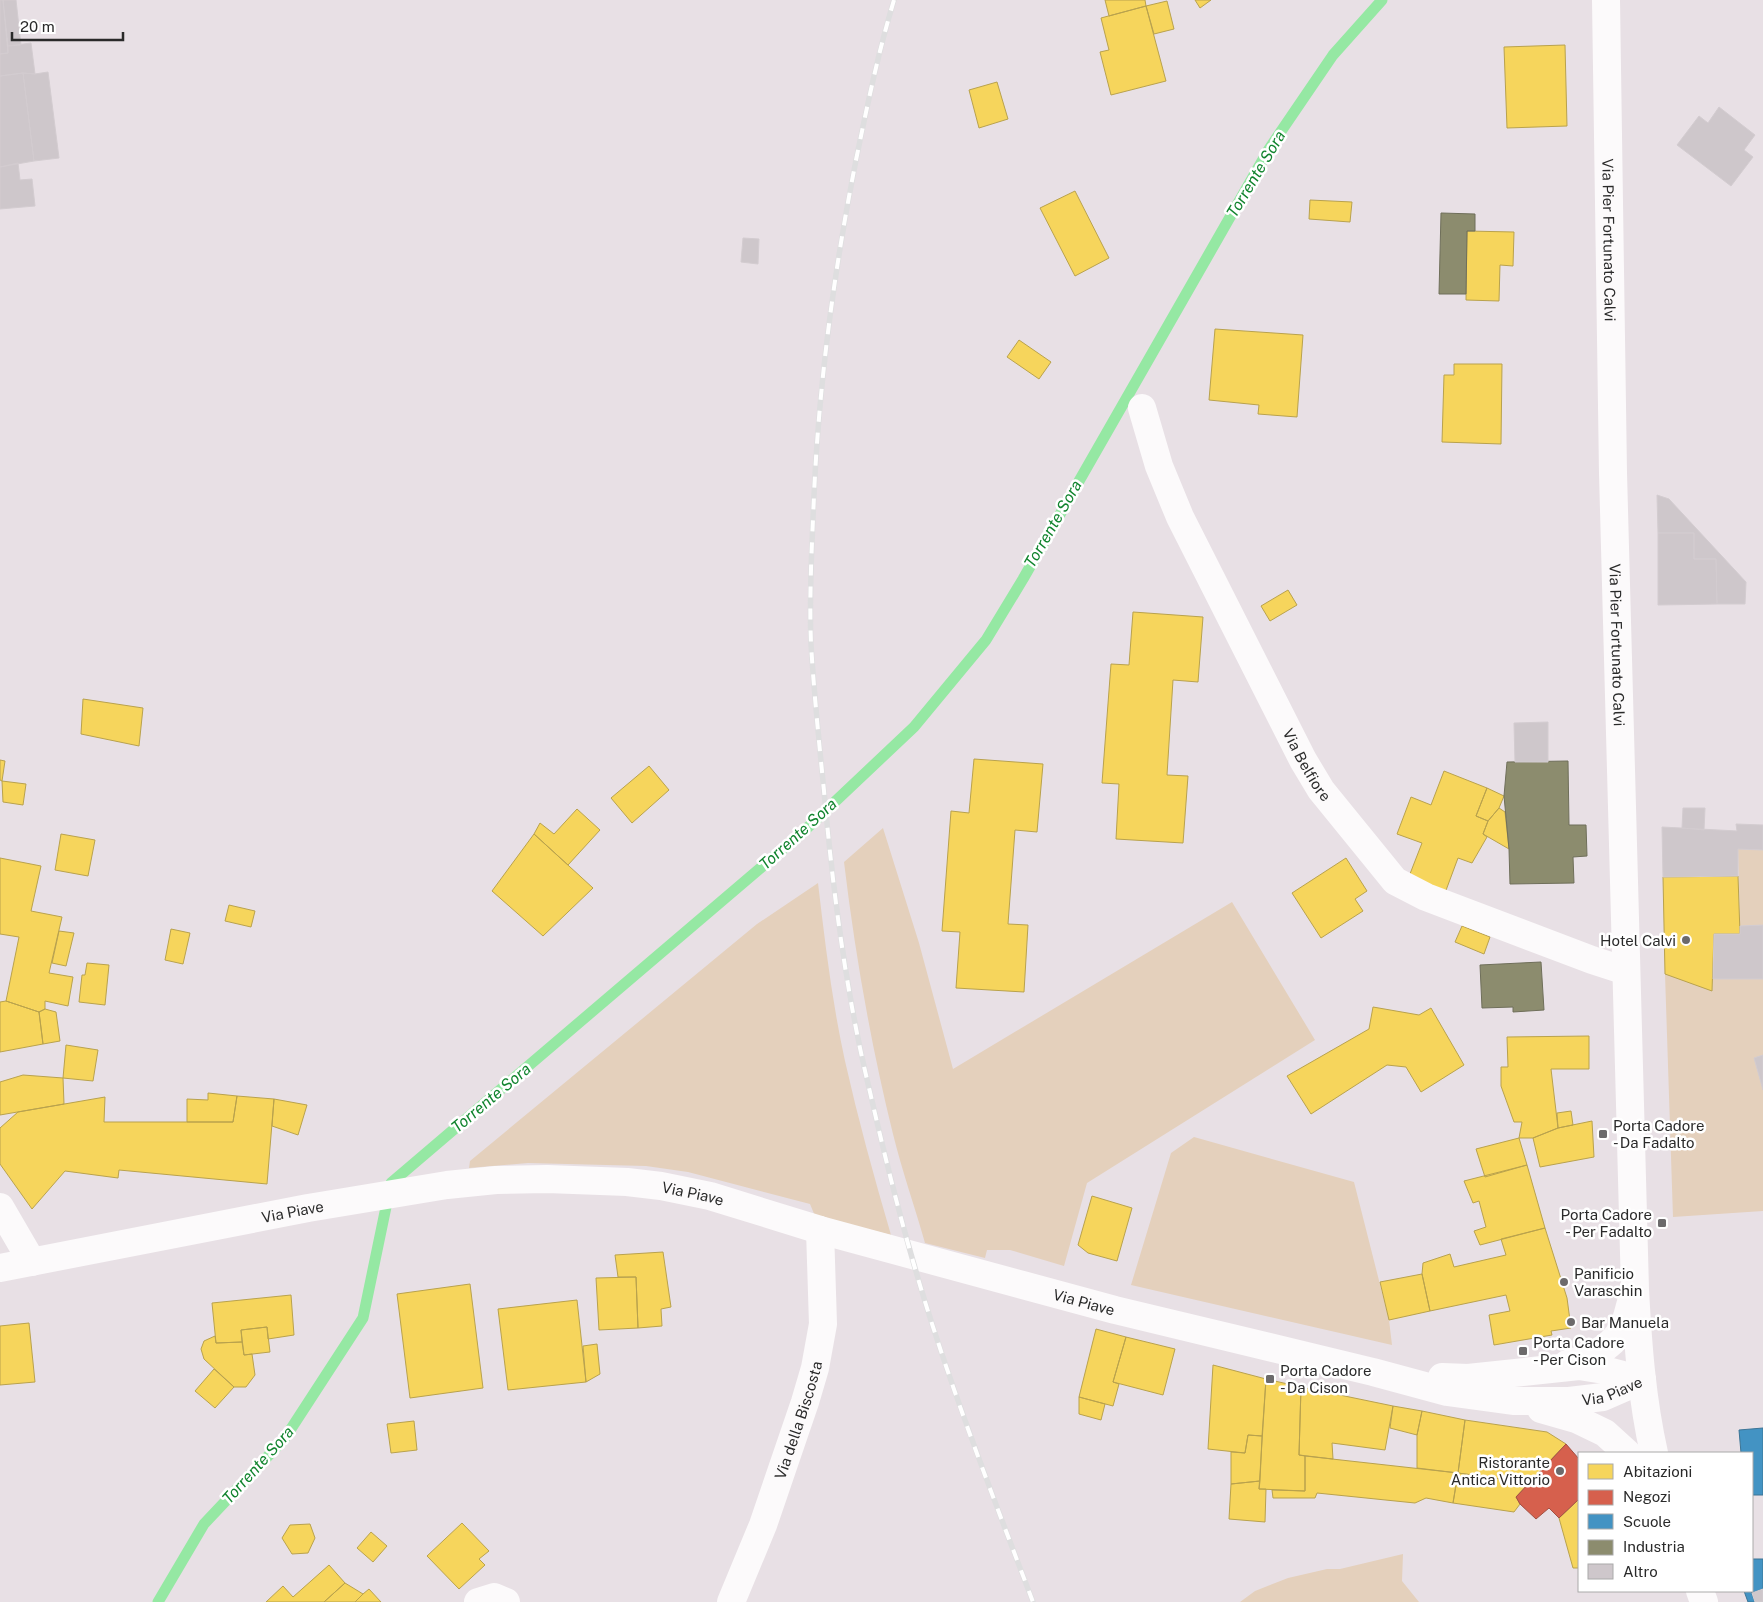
<svg xmlns="http://www.w3.org/2000/svg" width="1763" height="1602" font-family="'Public Sans',sans-serif">
	<rect width="100%" height="100%" fill="#e8e0e5"/>
	<!-- green -->
	<path fill="#e4d0bc" d="M883,828L919,943L953,1069L1232,902L1315,1040L1087,1183L1064,1266L1010,1250H987L985,1258L925,1243C915,1207 902,1171 893,1134C871,1045 855,954 844,862Z
		M1738,849L1763,850V925L1740,926Z
		M818,883C825,942 832,1002 845,1061C858,1119 874,1177 891,1235L815,1216L810,1204L688,1172L646,1166L528,1163L469,1168L470,1161L757,924Z
		M1665,974L1712,989L1713,979H1763V1211L1673,1217Z
		M1194,1137L1354,1182L1389,1320L1392,1345L1131,1285L1171,1153Z
		M1403,1554L1402,1581L1419,1602H1240L1255,1591L1288,1578L1327,1569H1340Z"/>
	<!-- homes -->
	<path fill="#f6d55c" stroke="#b9a24d" d="M1105,0H1145L1146,6L1109,16Z
		M1195,0H1211L1200,8Z
		M1167,1L1174,29L1154,34L1146,6Z
		M1146,6L1166,81L1111,95L1100,52L1109,50L1101,18Z
		M1565,45L1567,126L1507,128L1504,47Z
		M997,82L1008,119L979,128L969,90Z
		M1075,191L1109,258L1075,276L1040,208Z
		M1310,200L1352,202L1350,222L1309,219Z
		M1467,231L1514,232L1513,266L1500,265L1499,301L1466,300Z
		M1215,329L1303,335L1297,417L1258,414L1259,405L1209,400Z
		M1019,340L1051,362L1039,379L1007,357Z
		M1454,364H1502L1501,444L1442,442L1444,375H1454Z
		M1288,590L1297,605L1270,621L1261,606Z
		M1133,612L1203,617L1198,682L1173,680L1167,775L1188,776L1183,843L1116,839L1119,784L1102,783L1111,664L1129,665Z
		M83,699L143,708L139,746L81,734Z
		M974,759L1043,764L1037,832L1015,830L1008,924L1028,925L1024,992L956,988L960,932L942,931L951,811L969,813Z
		M0,760L5,761L2,781L0,780Z
		M649,766L669,790L632,823L611,798Z
		M1444,771L1487,788L1476,816L1488,821L1483,834L1487,837L1472,863L1458,858L1445,893L1408,879L1422,843L1397,834L1411,797L1431,805Z
		M2,781L26,784L23,805L3,802Z
		M1487,788L1504,796L1499,808L1488,821L1476,816Z
		M1499,808L1505,812L1509,849L1483,834L1488,821Z
		M577,809L600,830L568,865L534,834L540,823L554,834Z
		M61,834L95,840L88,876L55,870Z
		M534,834L593,888L543,936L492,891Z
		M0,858L41,866L31,911L62,917L49,973L73,977L68,1006L45,1001V1009L39,1012L6,1001L19,937L0,934Z
		M1346,858L1367,891L1355,899L1363,911L1321,938L1292,893Z
		M1738,876L1740,934H1714L1712,991L1665,974L1663,877Z
		M229,905L255,911L251,927L225,921Z
		M1462,926L1490,937L1484,954L1455,942Z
		M171,929L190,933L183,964L165,960Z
		M59,931L74,933L66,966L52,963Z
		M87,963L109,965L105,1005L79,1002L82,975H85Z
		M6,1001L39,1012L43,1044L0,1052V1002Z
		M1373,1007L1419,1015L1431,1008L1464,1065L1421,1092L1406,1067L1387,1065L1311,1114L1287,1076L1369,1029Z
		M45,1009L56,1012L60,1041L43,1044L39,1012Z
		M1589,1036V1069H1551L1558,1128L1533,1138H1519L1522,1122H1514L1501,1086V1067H1508L1507,1037Z
		M66,1045L98,1050L93,1081L63,1078Z
		M23,1075L63,1078L64,1104L0,1115V1082Z
		M208,1093L237,1096L233,1122H187V1099L208,1100Z
		M237,1096L274,1099L267,1184L119,1170L118,1178L65,1171L32,1209L0,1164V1128L18,1112L105,1097L104,1122H233Z
		M274,1099L307,1105L298,1135L272,1126Z
		M1571,1111L1573,1125L1558,1128L1557,1113Z
		M1592,1121L1594,1157L1540,1167L1533,1138L1558,1128Z
		M1519,1138L1527,1165L1485,1177L1476,1149Z
		M1527,1165L1545,1228L1480,1245L1474,1231L1486,1227L1479,1201L1473,1203L1464,1181Z
		M1092,1196L1132,1208L1117,1261L1088,1253L1078,1245Z
		M1545,1228L1567,1298L1571,1328L1551,1331L1552,1335L1494,1345L1489,1315L1510,1311L1506,1295L1430,1311L1422,1274L1423,1263L1450,1254L1454,1267L1506,1255L1501,1239Z
		M663,1252L671,1307L661,1309L662,1326L638,1328L636,1277H618L615,1255Z
		M1422,1274L1430,1311L1389,1320L1380,1282Z
		M636,1277L638,1328L599,1330L596,1278Z
		M470,1284L483,1388L410,1398L397,1294Z
		M291,1295L294,1335L268,1339L267,1327L241,1330L242,1342L216,1343L212,1303Z
		M577,1300L586,1382L508,1390L498,1309Z
		M29,1323L35,1382L0,1385V1326Z
		M267,1327L270,1352L244,1355L241,1330Z
		M1096,1329L1126,1337L1113,1382L1119,1384L1113,1406L1079,1397Z
		M215,1336L216,1343L242,1342L244,1355L252,1354L255,1375L246,1387H234L204,1359L201,1349L204,1341Z
		M1126,1337L1175,1349L1163,1395L1113,1382Z
		M597,1344L600,1374L586,1382L583,1346Z
		M1213,1365L1266,1379L1262,1436L1248,1435L1245,1453L1208,1449Z
		M214,1369L234,1387L215,1408L195,1391Z
		M1266,1379L1301,1387L1299,1455L1305,1456V1491L1259,1489Z
		M1301,1387L1393,1406L1385,1450L1332,1443L1333,1459L1299,1455Z
		M1079,1397L1105,1404L1101,1420L1079,1414Z
		M1393,1406L1422,1411L1417,1435L1390,1428Z
		M1422,1411L1465,1420L1458,1473L1417,1468V1435Z
		M1465,1420L1547,1432L1566,1444L1529,1483L1458,1473Z
		M414,1421L417,1450L391,1453L387,1424Z
		M1248,1435L1262,1436L1260,1481L1231,1484V1452L1245,1453Z
		M1305,1456L1458,1473L1453,1503L1426,1498L1415,1503L1317,1493L1315,1498H1273L1272,1490L1305,1491Z
		M1458,1473L1529,1483L1516,1497L1520,1504L1514,1512L1453,1503Z
		M1260,1481L1259,1489H1266L1265,1522L1229,1519L1231,1484Z
		M1579,1499V1568H1573L1559,1518Z
		M462,1523L489,1551L479,1559L485,1565L459,1589L427,1556Z
		M310,1524L315,1538L308,1553L292,1554L282,1538L290,1525Z
		M371,1532L387,1546L373,1562L357,1548Z
		M329,1565L345,1583L324,1602H266L283,1586L293,1597Z
		M345,1583L363,1594L355,1602H324Z
		M369,1589L381,1602H355L363,1594Z"/>
	<!-- shops -->
	<path fill="#d6604d" stroke="#a25042" d="M1566,1444L1579,1459V1499L1559,1518L1549,1508L1536,1519L1520,1504L1516,1497Z"/>
	<!-- schools -->
	<path fill="#4393c3" stroke="#3c7495" d="M1763,1428V1495H1752V1453H1741L1739,1430Z
		M1752,1559H1763V1589L1752,1593Z
		M1744,1591H1751L1755,1602H1748Z"/>
	<!-- industry -->
	<path fill="#8c8c6e" stroke="#6f6f5a" d="M1441,213L1475,214V231H1467L1466,294H1439Z
		M1568,761L1569,825H1586L1587,856L1573,857L1574,883L1510,884L1509,849L1504,796L1507,762Z
		M1541,962L1544,1010L1513,1012V1007L1482,1008L1480,965Z"/>
	<g fill="none" stroke-linecap="round" stroke-linejoin="round">
		<!-- stream -->
		<path stroke="#95e8a3" stroke-width="11" d="M158,1602L204,1524L285,1438L363,1318L391,1183L805,830L914,727L986,640L1023,579L1269,149L1333,55L1382,0"/>
	</g>
	<!-- building -->
	<path fill="#cec7cb" stroke="#d3ccd0" d="M0,0H3L8,53L0,54Z
		M3,0H16L21,45L8,46Z
		M31,43L35,74L23,73L0,76V54L8,53V46Z
		M48,72L59,158L34,161L23,73L35,74Z
		M23,73L34,161L0,167V76Z
		M1719,107L1755,135L1744,150L1753,157L1731,186L1677,145L1699,116L1708,123Z
		M18,163L20,180L32,179L35,206L0,209V167Z
		M743,238L759,239L758,264L741,262Z
		M1657,495L1669,499L1746,582L1745,604H1717L1716,559H1694V533H1658Z
		M1658,533H1694V559H1716L1717,604L1658,605Z
		M1548,722V762H1515L1514,723Z
		M1683,808H1705L1704,830L1682,828Z
		M1736,824L1763,825V850L1738,849V876L1663,877L1662,827L1737,831Z
		M1763,925V979H1713L1714,934H1740V926Z
		M1763,1055V1090L1754,1058Z
		M1763,1589V1602H1755L1752,1593Z"/>
	<g fill="none" stroke-linecap="round" stroke-linejoin="round">
		<!-- street -->
		<g stroke="#fcfafb" stroke-width="28">
			<path id="s1" d="M1142,408L1159,466L1180,517L1303,760L1321,790L1395,881L1426,897L1592,960L1626,971"/>
			<path d="M0,1207L32,1262"/>
			<path d="M478,1602L494,1597L506,1602"/>
			<path id="s2" d="M731,1602L763,1525L805,1402L815,1368L823,1324L820,1230"/>
		</g>
		<!-- secondary -->
		<g stroke="#fcfafb" stroke-width="28">
			<path id="s3" d="M1606,0L1613,473L1635,1290C1638,1345 1642,1400 1654,1453"/>
			<path id="s4" d="M0,1268L308,1208L447,1185L496,1180L547,1179L627,1182L661,1186L710,1196L820,1230L1115,1310L1373,1372L1447,1392L1513,1401H1569L1603,1397L1642,1380"/>
			<path d="M1567,1364C1588,1358 1610,1350 1622,1329C1627,1321 1629,1308 1632,1299"/>
			<path d="M1442,1377L1468,1378L1579,1366L1604,1370L1642,1380"/>
			<path d="M1541,1409L1576,1419L1605,1433L1627,1453"/>
			<path d="M1700,1591L1704,1602"/>
		</g>
		<!-- rail casing -->
		<g stroke="#dededf" stroke-width="5.5">
			<path id="rail" d="M894,0C878,53 867,107 856,160C834,271 819,383 814,495C812,544 809,594 811,644C814,693 819,742 824,791C833,892 846,994 870,1092C889,1175 910,1258 937,1339C966,1428 1000,1515 1033,1602"/>
		</g>
		<!-- rail -->
		<use href="#rail" stroke="#fff" stroke-width="4" stroke-dasharray="11" stroke-linecap="butt"/>
	</g>
	<!-- markers -->
	<g fill="#6c6a6b" stroke="#fff" stroke-width="2">
		<circle cx="1686" cy="940" r="5"/>
		<rect x="1598" y="1129" width="10" height="10" rx="2.5"/>
		<rect x="1657" y="1218" width="10" height="10" rx="2.5"/>
		<circle cx="1564" cy="1282" r="5"/>
		<circle cx="1571" cy="1322" r="5"/>
		<rect x="1518" y="1346" width="10" height="10" rx="2.5"/>
		<rect x="1265" y="1374" width="10" height="10" rx="2.5"/>
		<circle cx="1560" cy="1471" r="5"/>
	</g>
	<g text-anchor="middle" dominant-baseline="central" stroke-width="5" stroke-linejoin="round" paint-order="stroke">
		<!-- street labels -->
		<g font-size="15" fill="#2a2a2a" stroke="#fff">
			<text stroke="none"><textPath href="#s3" startOffset="240">Via Pier Fortunato Calvi</textPath></text>
			<text stroke="none"><textPath href="#s3" startOffset="645">Via Pier Fortunato Calvi</textPath></text>
			<text stroke="none"><textPath href="#s1" startOffset="394">Via Belfiore</textPath></text>
			<text stroke="none"><textPath href="#s4" startOffset="702">Via Piave</textPath></text>
			<text stroke="none"><textPath href="#s4" startOffset="298">Via Piave</textPath></text>
			<text stroke="none"><textPath href="#s4" startOffset="1108">Via Piave</textPath></text>
			<text stroke="none"><textPath href="#s4" startOffset="1649">Via Piave</textPath></text>
			<text stroke="none"><textPath href="#s2" startOffset="194">Via della Biscosta</textPath></text>
		</g>
		<!-- poi labels -->
		<g font-size="15" fill="#2a2a2a" stroke="#fff" text-anchor="start">
			<text x="1676" y="940" text-anchor="end">Hotel Calvi</text>
			<text x="1613" y="1125">Porta Cadore<tspan x="1613" dy="17">- Da Fadalto</tspan></text>
			<text x="1652" y="1214" text-anchor="end">Porta Cadore<tspan x="1652" dy="17">- Per Fadalto</tspan></text>
			<text x="1574" y="1273">Panificio<tspan x="1574" dy="17">Varaschin</tspan></text>
			<text x="1581" y="1322">Bar Manuela</text>
			<text x="1533" y="1342">Porta Cadore<tspan x="1533" dy="17">- Per Cison</tspan></text>
			<text x="1280" y="1370">Porta Cadore<tspan x="1280" dy="17">- Da Cison</tspan></text>
			<text x="1550" y="1462" text-anchor="end">Ristorante<tspan x="1550" dy="17">Antica Vittorio</tspan></text>
		</g>
		<!-- water labels -->
		<g font-size="16" font-style="italic" fill="#11842e" stroke="#fff">
			<text transform="translate(1256 174) rotate(-59)">Torrente Sora</text>
			<text transform="translate(1053 524) rotate(-60)">Torrente Sora</text>
			<text transform="translate(798 834) rotate(-42)">Torrente Sora</text>
			<text transform="translate(491 1098) rotate(-40)">Torrente Sora</text>
			<text transform="translate(258 1465) rotate(-48)">Torrente Sora</text>
		</g>
	</g>
	<!-- legend -->
	<rect x="1578" y="1452" width="175" height="140" fill="#ffffff" stroke="#aaaaaa"/>
	<rect x="1588" y="1464" width="25" height="15" fill="#f6d55c" stroke="#aaaaaa"/>
	<text x="1623" y="1477" font-size="15" fill="#2a2a2a">Abitazioni</text>
	<rect x="1588" y="1490" width="25" height="15" fill="#d6604d" stroke="#aaaaaa"/>
	<text x="1623" y="1502" font-size="15" fill="#2a2a2a">Negozi</text>
	<rect x="1588" y="1514" width="25" height="15" fill="#4393c3" stroke="#aaaaaa"/>
	<text x="1623" y="1527" font-size="15" fill="#2a2a2a">Scuole</text>
	<rect x="1588" y="1540" width="25" height="15" fill="#8c8c6e" stroke="#aaaaaa"/>
	<text x="1623" y="1552" font-size="15" fill="#2a2a2a">Industria</text>
	<rect x="1588" y="1564" width="25" height="15" fill="#cec7cb" stroke="#aaaaaa"/>
	<text x="1623" y="1577" font-size="15" fill="#2a2a2a">Altro</text>
	<!-- scale -->
	<path d="M12 32v8h111v-8" fill="none" stroke="#2a2a2a" stroke-width="2.5"/>
	<text x="20" y="32" font-size="15" fill="#2a2a2a" stroke="#ffffff" stroke-width="4" paint-order="stroke">20 m</text>
</svg>
